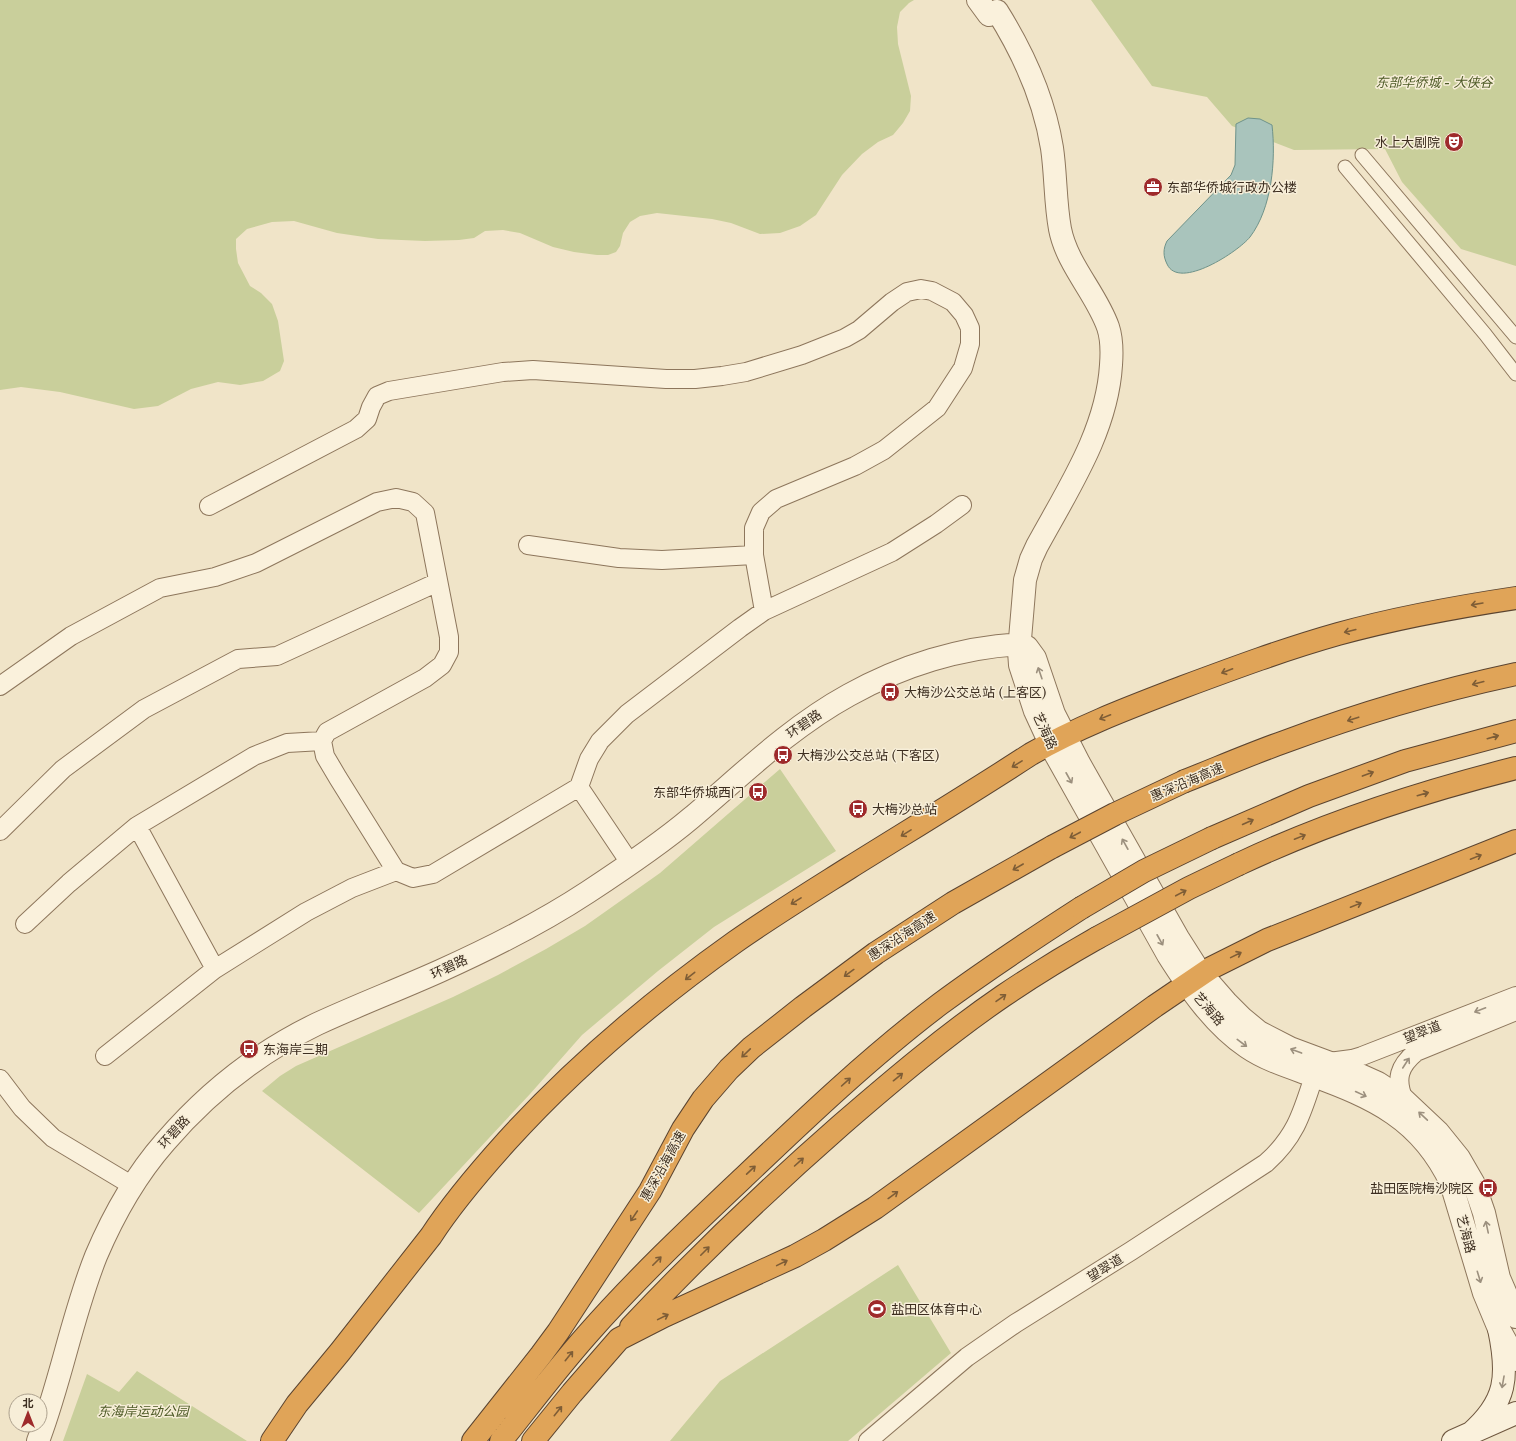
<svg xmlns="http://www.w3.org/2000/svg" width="1516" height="1441" font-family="'Libre Baskerville','Noto Sans SC',serif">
	<rect width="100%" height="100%" fill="#f0e4c8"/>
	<!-- green -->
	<path fill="#c9cf9b" d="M0,0H914L909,3L900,12L897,27L898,44L911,96L910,111L903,123L893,135L878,142L862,154L842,175L816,215L800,226L780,233L760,234L731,223L712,219L657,213L640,216L630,222L623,233L620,246L616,252L608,255H597L574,252L553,247L520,233L503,230L485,231L474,238L459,240L425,241L378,239L337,233L294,221L272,222L247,229L236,239V249L238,263L250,286L261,293L272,304L278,321L284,361L280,371L263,381L240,385L218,382L191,389L158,406L134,409L60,392L21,387L0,390Z
		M1091,0H1516V266L1461,249L1402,182L1385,149L1294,150L1232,126L1207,97L1152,86Z
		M780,769L836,851L714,927L658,971L582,1035L530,1094L419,1213L262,1091L280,1076L296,1066L453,997L498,975L546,949L585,926L660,873Z
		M898,1265L951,1353L848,1441H670L720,1381Z
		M137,1371L247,1441H63L87,1374L119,1392Z"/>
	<!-- water -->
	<path fill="#a9c4bc" stroke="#6f938a" d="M1248,118L1260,119L1272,125C1276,160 1272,208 1250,237C1239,251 1179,291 1167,264C1163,256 1163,249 1167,241L1231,175L1235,165L1236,124Z"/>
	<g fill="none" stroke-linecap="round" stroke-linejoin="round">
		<!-- pedestrian casing -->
		<g stroke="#8d765c" stroke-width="15">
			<path id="pedestrian" d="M1362,155L1516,337
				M1345,167L1485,334L1516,374"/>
		</g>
		<!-- minor casing -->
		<g stroke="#8d765c" stroke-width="20">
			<path id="minor" d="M209,506L356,429L367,419L371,407L377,396L389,391L503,372L533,370L666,379H695L722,376L746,372L802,355L845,338L859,330L892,302L907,292L921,289L932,291L953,302L964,315L970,328V344L963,368L937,408L884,450L855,466L776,499L761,512L754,528V555L764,611
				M528,545L619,558L662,560L754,555
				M0,686L71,636L160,588L215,577L256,563L377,502L396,498L413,502L425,513L449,637V652L442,665L425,678L327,732L322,741L325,756L338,778L396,871L413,878L433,874L579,787L630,863
				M579,787L589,759L600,741L627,714L740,628L764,611L892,552L936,524L962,505
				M137,826L215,969
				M0,831L63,769L144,709L238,659L277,656L438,582
				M25,924L69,883L137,826L254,756L287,743L322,741
				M105,1056L215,969L306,912L352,888L396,871
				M1329,1062L1352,1059L1362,1056L1516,996
				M0,1079L22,1108L53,1138L133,1186
				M1404,1100C1395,1079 1399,1066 1416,1052L1516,1011
				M868,1441L967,1357L1016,1323L1131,1251L1266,1163C1296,1136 1302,1113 1314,1076"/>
		</g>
		<!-- tertiary casing -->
		<g stroke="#8d765c" stroke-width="24">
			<path id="tertiary" d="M978,0L989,15L997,11C1024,54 1044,98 1052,148C1056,175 1055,202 1060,229C1067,265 1096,293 1108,327C1112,339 1112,352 1111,365C1107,431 1068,489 1037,546L1031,559L1025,580L1019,651L1020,665L1035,711L1053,750L1168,955C1189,988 1214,1025 1247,1047C1266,1060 1289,1067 1311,1075C1374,1098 1421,1119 1451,1183L1484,1293L1499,1329L1516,1360
				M1021,644L1027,647L1035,658L1054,714L1079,763L1178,938L1199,971L1226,1002L1242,1018L1259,1032L1290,1048L1349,1070L1378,1083L1404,1100L1438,1132L1459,1158L1474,1184L1484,1213L1499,1278L1516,1317
				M38,1441C61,1381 72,1316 96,1256C113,1216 136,1175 165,1142C207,1093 259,1052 317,1024C358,1005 400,989 440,971C491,948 541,923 588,892C623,869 659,845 691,818C742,775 789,728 849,695C901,666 961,647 1021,644"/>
		</g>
		<!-- secondary casing -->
		<g stroke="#6f573f" stroke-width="24">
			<path id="secondary" d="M1470,1434C1507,1402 1509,1376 1499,1329
				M1453,1441L1516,1413"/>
		</g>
		<!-- motorway casing -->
		<g stroke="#5b4430" stroke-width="24">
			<path id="motorway" d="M1185,781C1218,768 1250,754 1284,742C1359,714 1437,691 1516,674
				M1212,838L1309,796L1405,761L1516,731
				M1239,864C1328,822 1421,792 1516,768
				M631,1327C698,1256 768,1189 841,1125C893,1080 946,1035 1003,996C1034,975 1065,956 1097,938
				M272,1441L297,1404L340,1352L431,1236C453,1202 479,1172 506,1142C574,1067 652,1001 735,942C772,916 811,892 849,868C910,830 971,793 1031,754C1080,726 1131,707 1183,687C1234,668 1285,649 1338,634C1396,618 1456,607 1516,598
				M473,1441L541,1355L558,1332L650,1191L683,1129L703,1099L729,1069L751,1048L803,1007L876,953L953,903L1052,847
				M501,1441C529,1406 556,1370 586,1336C635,1280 689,1229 743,1178C806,1118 870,1057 940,1004C986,970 1033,939 1081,908
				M533,1441L572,1393L619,1339L664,1316L795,1256L824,1240L875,1208L1155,1006L1211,968L1267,940L1516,841"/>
		</g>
		<!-- pedestrian -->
		<use href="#pedestrian" stroke="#faf1dc" stroke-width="13"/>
		<!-- minor -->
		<use href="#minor" stroke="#faf1dc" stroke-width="18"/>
		<!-- tertiary -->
		<use href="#tertiary" stroke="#faf1dc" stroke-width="22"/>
		<!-- secondary -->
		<use href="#secondary" stroke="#faf1dc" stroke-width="22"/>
		<!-- motorway -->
		<use href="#motorway" stroke="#e0a458" stroke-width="22"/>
		<!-- motorway-bridge casing -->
		<g stroke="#5b4430" stroke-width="24" stroke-linecap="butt">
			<path id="motorway-bridge" d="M1052,847L1115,814L1185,781
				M1081,908L1144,871L1212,838
				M1097,938L1189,888L1239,864"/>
		</g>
		<!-- motorway-bridge -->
		<use href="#motorway-bridge" stroke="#e0a458" stroke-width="22"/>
	</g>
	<!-- one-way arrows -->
	<defs><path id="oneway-shaft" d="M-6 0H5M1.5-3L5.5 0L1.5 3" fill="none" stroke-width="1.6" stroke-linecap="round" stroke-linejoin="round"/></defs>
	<g stroke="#7e5d36">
		<use href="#oneway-shaft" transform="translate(1477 604) rotate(170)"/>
		<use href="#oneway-shaft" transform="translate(1350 631) rotate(166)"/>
		<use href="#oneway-shaft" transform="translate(1227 671) rotate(159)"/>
		<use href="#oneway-shaft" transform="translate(1478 683) rotate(165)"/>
		<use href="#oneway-shaft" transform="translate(1105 717) rotate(158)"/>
		<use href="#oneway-shaft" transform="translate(1353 719) rotate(162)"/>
		<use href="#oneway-shaft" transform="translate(1493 737) rotate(-16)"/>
		<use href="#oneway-shaft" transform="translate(1017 764) rotate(148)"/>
		<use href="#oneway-shaft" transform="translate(1368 774) rotate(-20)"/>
		<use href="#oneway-shaft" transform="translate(1423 794) rotate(-16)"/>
		<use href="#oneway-shaft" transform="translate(1248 822) rotate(-24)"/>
		<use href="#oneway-shaft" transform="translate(906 833) rotate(148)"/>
		<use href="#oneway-shaft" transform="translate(1075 835) rotate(152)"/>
		<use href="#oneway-shaft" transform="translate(1300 837) rotate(-22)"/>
		<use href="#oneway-shaft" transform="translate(1476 857) rotate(-22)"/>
		<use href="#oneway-shaft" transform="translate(1018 867) rotate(150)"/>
		<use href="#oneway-shaft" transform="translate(1181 893) rotate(-28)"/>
		<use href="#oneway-shaft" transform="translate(796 901) rotate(148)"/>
		<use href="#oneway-shaft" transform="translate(1356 905) rotate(-22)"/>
		<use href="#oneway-shaft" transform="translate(1236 955) rotate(-26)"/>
		<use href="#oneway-shaft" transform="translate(849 973) rotate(144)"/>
		<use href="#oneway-shaft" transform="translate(690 976) rotate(142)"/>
		<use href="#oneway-shaft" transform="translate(1001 998) rotate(-35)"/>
		<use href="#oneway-shaft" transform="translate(746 1053) rotate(136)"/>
		<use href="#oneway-shaft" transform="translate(898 1077) rotate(-39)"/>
		<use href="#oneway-shaft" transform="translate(846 1082) rotate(-42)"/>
		<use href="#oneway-shaft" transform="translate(799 1162) rotate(-42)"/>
		<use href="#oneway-shaft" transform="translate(751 1170) rotate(-43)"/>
		<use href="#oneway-shaft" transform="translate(893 1195) rotate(-36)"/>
		<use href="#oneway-shaft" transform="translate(634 1216) rotate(124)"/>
		<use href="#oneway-shaft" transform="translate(705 1251) rotate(-45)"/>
		<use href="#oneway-shaft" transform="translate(657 1261) rotate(-45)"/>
		<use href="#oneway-shaft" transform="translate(782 1263) rotate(-26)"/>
		<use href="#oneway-shaft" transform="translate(663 1317) rotate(-26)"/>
		<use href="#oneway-shaft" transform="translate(569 1356) rotate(-51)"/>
		<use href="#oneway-shaft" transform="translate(558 1411) rotate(-51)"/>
	</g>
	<g stroke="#9c907e">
		<use href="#oneway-shaft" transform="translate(1040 673) rotate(-109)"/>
		<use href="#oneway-shaft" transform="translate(1069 778) rotate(61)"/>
		<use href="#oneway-shaft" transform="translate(1125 844) rotate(-119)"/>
		<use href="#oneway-shaft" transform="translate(1160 940) rotate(61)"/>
		<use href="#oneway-shaft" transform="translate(1480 1010) rotate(159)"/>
		<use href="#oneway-shaft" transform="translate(1242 1043) rotate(37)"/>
		<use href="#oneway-shaft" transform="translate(1296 1051) rotate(-160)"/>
		<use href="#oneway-shaft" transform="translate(1406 1063) rotate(-57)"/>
		<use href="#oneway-shaft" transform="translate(1361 1094) rotate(25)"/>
		<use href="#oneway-shaft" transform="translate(1423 1116) rotate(-137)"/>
		<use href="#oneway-shaft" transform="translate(1487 1227) rotate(-102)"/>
		<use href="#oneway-shaft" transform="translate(1479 1277) rotate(73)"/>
		<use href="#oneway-shaft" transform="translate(1503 1382) rotate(100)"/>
	</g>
	<!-- icons -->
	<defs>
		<g id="theatre-disc" transform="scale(1)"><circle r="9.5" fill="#9e2a2b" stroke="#f7eed8"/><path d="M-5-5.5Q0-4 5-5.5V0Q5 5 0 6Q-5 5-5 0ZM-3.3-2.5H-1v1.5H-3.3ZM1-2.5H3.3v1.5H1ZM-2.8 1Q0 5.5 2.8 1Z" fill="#fff"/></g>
		<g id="office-disc" transform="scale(1)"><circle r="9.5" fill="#9e2a2b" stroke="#f7eed8"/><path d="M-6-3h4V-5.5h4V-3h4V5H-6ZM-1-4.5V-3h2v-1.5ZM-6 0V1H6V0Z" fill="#fff"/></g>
		<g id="bus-disc" transform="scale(1)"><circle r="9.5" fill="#9e2a2b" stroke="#f7eed8"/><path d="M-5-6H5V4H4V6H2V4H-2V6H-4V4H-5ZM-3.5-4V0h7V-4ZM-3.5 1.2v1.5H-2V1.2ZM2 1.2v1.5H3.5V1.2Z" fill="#fff"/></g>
		<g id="stadium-disc" transform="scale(1)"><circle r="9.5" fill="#9e2a2b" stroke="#f7eed8"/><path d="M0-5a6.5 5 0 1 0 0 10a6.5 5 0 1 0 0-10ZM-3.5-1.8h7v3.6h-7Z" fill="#fff"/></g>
	</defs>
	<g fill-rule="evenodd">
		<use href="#theatre-disc" x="1454" y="142"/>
		<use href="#office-disc" x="1153" y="187"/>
		<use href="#bus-disc" x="890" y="692"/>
		<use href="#bus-disc" x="783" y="755"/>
		<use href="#bus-disc" x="758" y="792"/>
		<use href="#bus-disc" x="858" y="809"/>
		<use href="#bus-disc" x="249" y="1049"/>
		<use href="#bus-disc" x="1488" y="1188"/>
		<use href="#stadium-disc" x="877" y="1309"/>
	</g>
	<g text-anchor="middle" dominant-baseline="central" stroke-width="3" stroke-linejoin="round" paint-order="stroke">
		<!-- park labels -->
		<g font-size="13" font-style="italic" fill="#4d5a26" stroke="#f7eed8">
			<text x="1434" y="82">东部华侨城 - 大侠谷</text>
			<text x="143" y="1411">东海岸运动公园</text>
		</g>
		<!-- poi labels -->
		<g font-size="13" fill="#3d2e20" stroke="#f7eed8" text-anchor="start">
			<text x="1440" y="142" text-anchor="end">水上大剧院</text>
			<text x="1167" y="187">东部华侨城行政办公楼</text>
			<text x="904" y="692">大梅沙公交总站 (上客区)</text>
			<text x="797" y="755">大梅沙公交总站 (下客区)</text>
			<text x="744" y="792" text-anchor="end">东部华侨城西门</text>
			<text x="872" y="809">大梅沙总站</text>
			<text x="263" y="1049">东海岸三期</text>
			<text x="1474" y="1188" text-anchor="end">盐田医院梅沙院区</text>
			<text x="891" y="1309">盐田区体育中心</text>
		</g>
		<!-- street labels -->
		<g font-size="13" fill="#3d2e20" stroke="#f7eed8">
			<text transform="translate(804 724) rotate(-35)">环碧路</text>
			<text transform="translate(1045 731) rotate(65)">艺海路</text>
			<text transform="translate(1187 782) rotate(-23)">惠深沿海高速</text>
			<text transform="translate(902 936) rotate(-33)">惠深沿海高速</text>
			<text transform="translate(449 967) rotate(-25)">环碧路</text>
			<text transform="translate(1209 1009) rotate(49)">艺海路</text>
			<text transform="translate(1422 1032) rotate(-21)">望翠道</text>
			<text transform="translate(174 1132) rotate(-48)">环碧路</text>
			<text transform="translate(663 1166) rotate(-61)">惠深沿海高速</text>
			<text transform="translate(1466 1234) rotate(75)">艺海路</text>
			<text transform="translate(1105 1268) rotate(-32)">望翠道</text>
		</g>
	</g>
	<!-- north arrow -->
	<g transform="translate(28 1413)"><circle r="19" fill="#f7eed8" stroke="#ada18e"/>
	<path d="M0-3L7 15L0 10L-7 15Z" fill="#9e2a2b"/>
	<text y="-6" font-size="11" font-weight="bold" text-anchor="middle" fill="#3d2e20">北</text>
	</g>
</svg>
